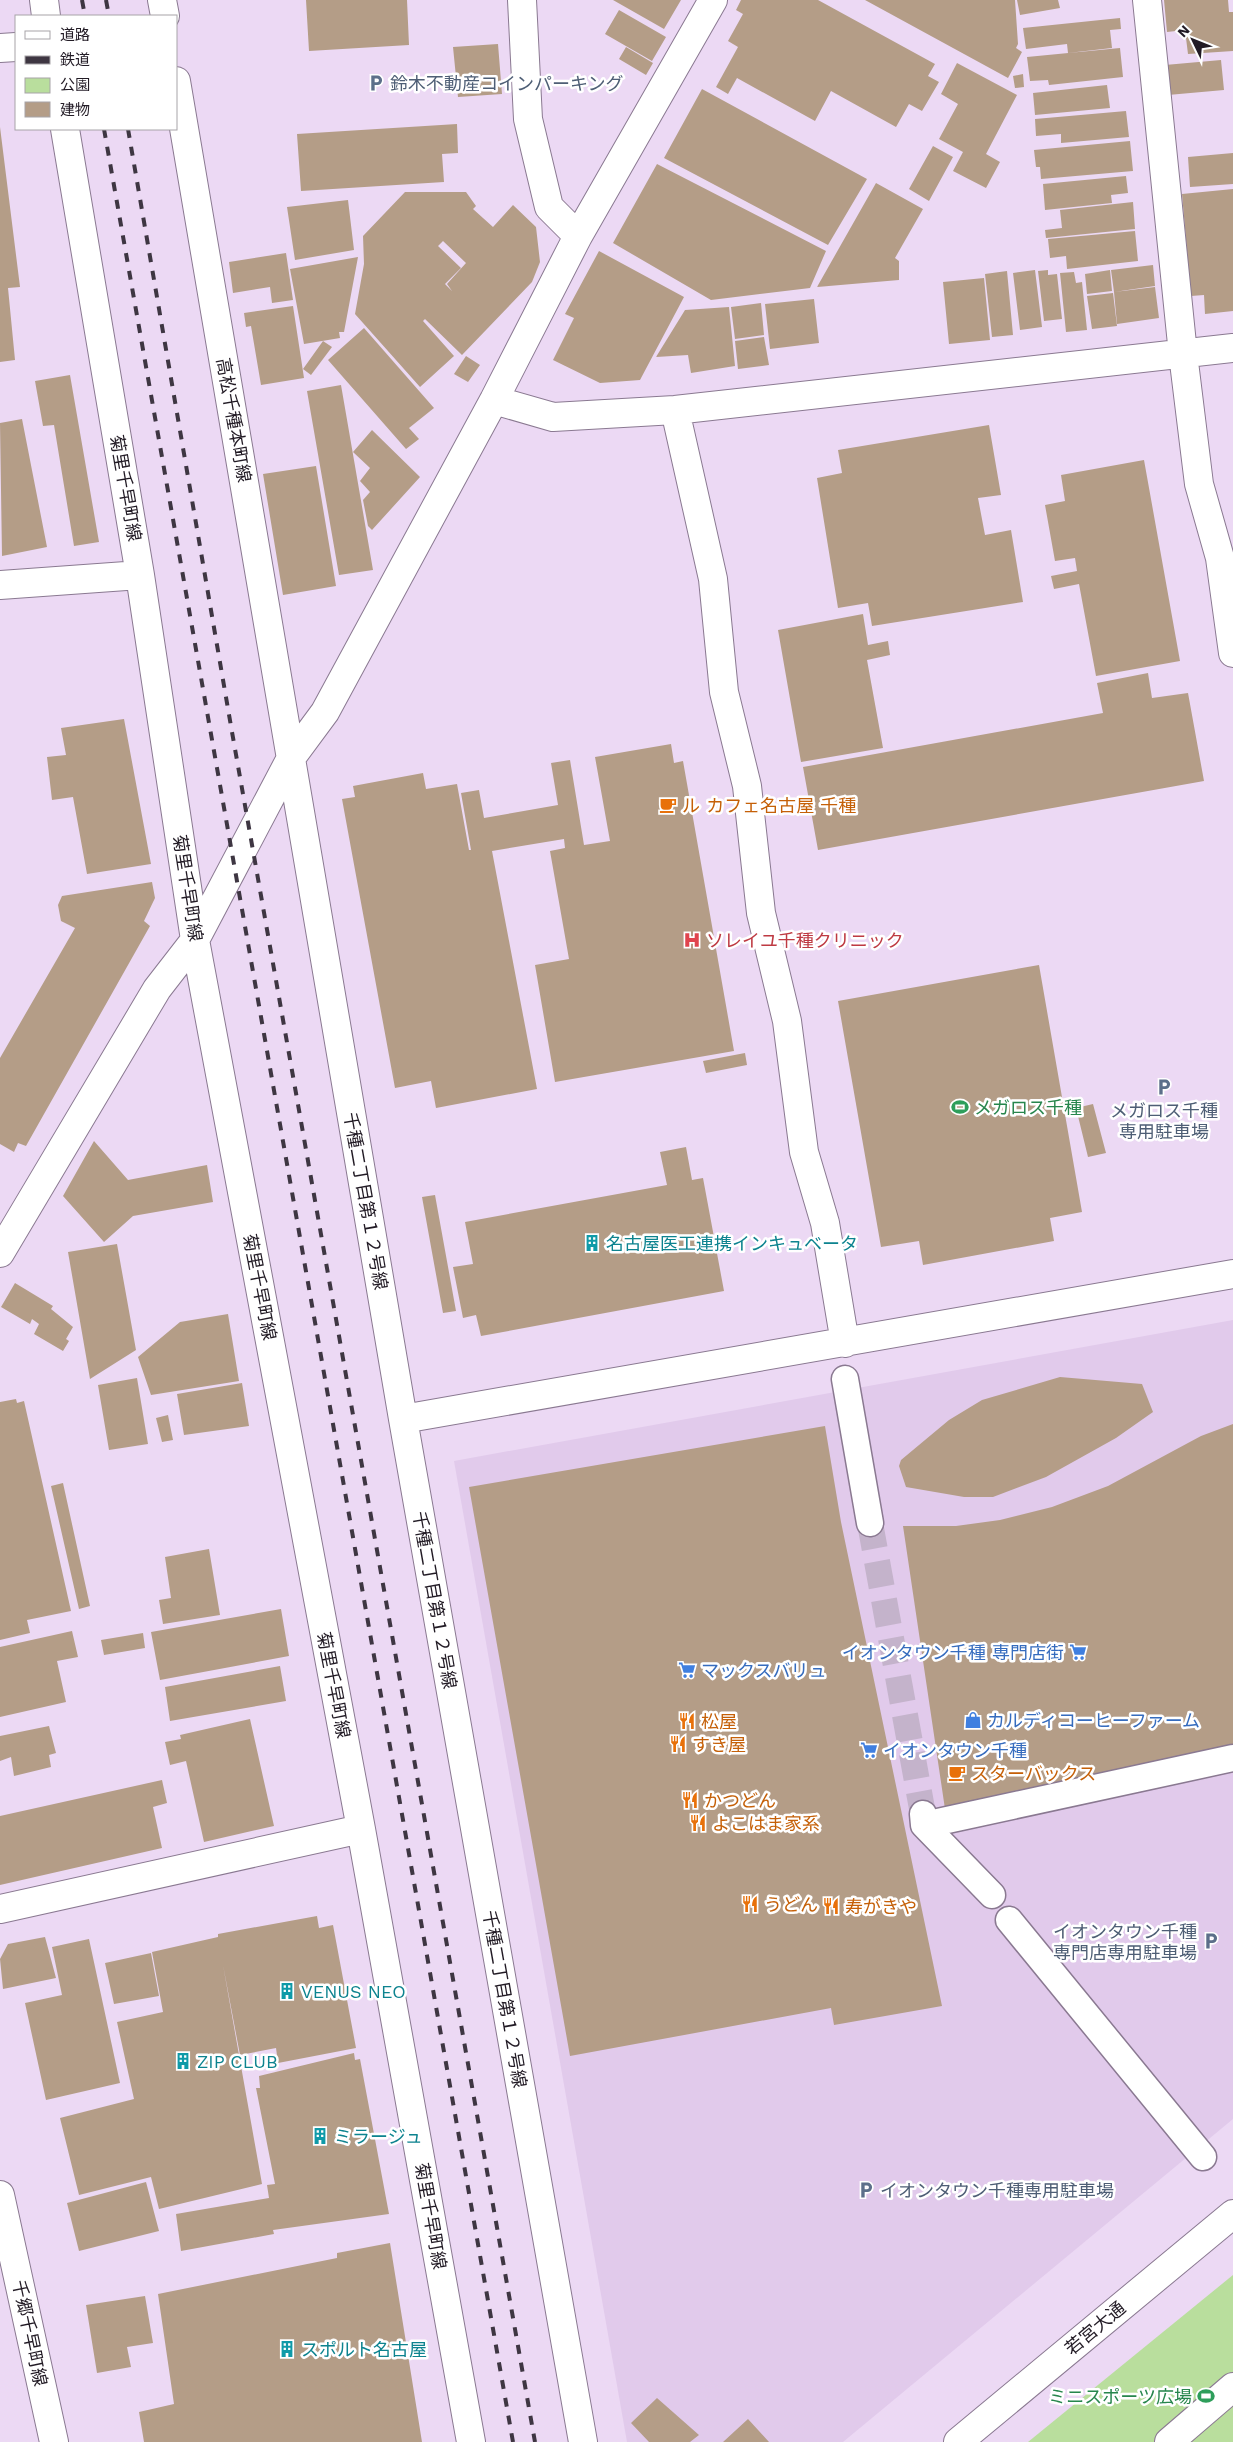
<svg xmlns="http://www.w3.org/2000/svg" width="1233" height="2442" font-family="'Work Sans','Noto Sans JP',sans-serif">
	<rect width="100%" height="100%" fill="#ecd9f4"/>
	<!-- built -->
	<path fill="#e1caeb" d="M1233,1320V2119L843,2442H627L454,1461Z"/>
	<!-- green -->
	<path fill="#b9de9d" d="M1233,2275V2442H1028Z"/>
	<!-- building -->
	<path fill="#b49d87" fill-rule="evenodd" d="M306,0H407L409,45L309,51Z
		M613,0H681L664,29Z
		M741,0H818L935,64L928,76L939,82L922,111L909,104L896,127L831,91L815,121L737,78L728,94L716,87L738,47L728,41L743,14L736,10Z
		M865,0H1015L1018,44L1016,48L1022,52L1008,78Z
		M1017,0H1058L1060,8L1020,15Z
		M1164,0H1228L1229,12H1233V51L1188,54L1185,30L1167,32Z
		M619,10L666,37L652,61L605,34Z
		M1120,18L1121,29L1110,30L1112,48L1068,53L1067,44L1026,49L1023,28Z
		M498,44L502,94L458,97L453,47Z
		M626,47L653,63L646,75L619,59Z
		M1120,48L1123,77L1049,85L1048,80L1030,81L1027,57Z
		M1221,60L1224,90L1168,95L1165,65Z
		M957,63L1017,95L986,154L1000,162L986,188L953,171L963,152L939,139L958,104L941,94Z
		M1023,74L1024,87L1015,88L1013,76Z
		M1107,85L1110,108L1035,115L1033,93Z
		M702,89L867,179L828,245L664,158Z
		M1126,111L1129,137L1061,143V134L1036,136L1035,119Z
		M457,124L458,153L442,154L444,182L301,191L297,134Z
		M0,127L20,287L8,288L15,360L0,362Z
		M1130,141L1133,171L1041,179L1040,167H1036L1034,150Z
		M933,146L953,157L929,201L909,189Z
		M1233,153V184L1190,187L1188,157Z
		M657,164L826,251L810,288L711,300L613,243Z
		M1126,176L1128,193L1111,195L1112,203L1045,210L1043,184Z
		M876,183L923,209L895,258L899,261V280L817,287Z
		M1233,189V311L1205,314L1204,295L1191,296L1182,194Z
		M405,192H466L476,206L473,209L493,227L513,205L536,227L540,262L532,282L462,355L425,319L423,321L454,356L420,387L355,314L364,264L363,236ZM443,241L466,263L447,284L452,291L445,284L461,268L438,246Z
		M348,200L354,250L295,260L287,207Z
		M1133,202L1135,229L1046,238L1045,230L1062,228L1060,210Z
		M1135,231L1138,261L1067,269L1066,256L1050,258L1048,239Z
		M599,251L684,297L640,380L600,383L553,360L574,318L565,314Z
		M286,253L293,300L272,303L270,287L233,293L229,262Z
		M358,257L344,332H339L340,338L304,344L290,269Z
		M1153,265L1155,286L1114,292L1111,270Z
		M1035,270L1042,327L1020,330L1013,273Z
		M1048,270V275L1057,274L1062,319L1044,321L1038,271Z
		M1110,270L1112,291L1087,294L1085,274Z
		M1007,271L1013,335L992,337L985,274Z
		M1074,272L1076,283L1082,282L1087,330L1066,332L1060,273Z
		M984,278L990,340L949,344L943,282Z
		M1155,287L1159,318L1117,324L1114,292Z
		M1113,293L1117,326L1092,329L1087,296Z
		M814,299L819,343L770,349L765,304Z
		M761,303L764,335L735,339L731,307Z
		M293,306L304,378L261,385L251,326L246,327L244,313Z
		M729,307L735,366L691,373L688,355L656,357L685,310Z
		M364,328L434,408L409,428L419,439L406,449L328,360Z
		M764,337L769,365L738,369L735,341Z
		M323,341L332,347L311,375L303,369Z
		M466,356L480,365L468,382L454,374Z
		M70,375L99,542L74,546L54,425L43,426L35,381Z
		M341,385L373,570L339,575L307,391Z
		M22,419L47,547L2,556L0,423Z
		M989,425L1001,495L978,498L985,535L1011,530L1023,602L872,626L868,603L838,608L817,478L842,473L838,450Z
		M372,430L420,477L372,530L368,526L363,500L370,492L360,481L370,468L353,452Z
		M1144,460L1180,661L1096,676L1079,584L1054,589L1051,576L1077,571L1075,558L1055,561L1045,505L1065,501L1061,475Z
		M316,466L336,586L283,595L263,474Z
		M863,614L868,645L888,641L890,655L867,660L883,748L801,762L778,630Z
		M1148,673L1152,698L1188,693L1204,781L818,850L803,767L1103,713L1097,683Z
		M124,719L151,864L87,874L73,797L52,800L47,757L66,755L61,728Z
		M671,744L674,763L683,761L734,1051L555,1082L535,965L569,959L550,851L565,848L564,839L492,851L537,1089L436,1108L431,1081L395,1088L342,799L355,797L353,786L423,773L426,789L457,784L469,850H471L461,793L479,790L484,818L558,805L551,763L570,760L584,845L610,841L595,757Z
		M152,882L155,898L144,921L150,926L26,1146L18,1143L14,1152L0,1144V1058L75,928L61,921L58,905L62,896Z
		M1039,965L1082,1212L1050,1218L1054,1241L923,1265L919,1241L881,1247L838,1001Z
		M745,1053L747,1065L706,1073L703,1061Z
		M1093,1104L1106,1153L1088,1157L1076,1108Z
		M94,1141L128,1180L207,1165L213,1202L133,1216L104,1242L63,1196Z
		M686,1147L692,1180L703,1178L724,1291L481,1336L476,1315L463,1318L453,1267L473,1264L465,1222L667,1185L660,1152Z
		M435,1195L456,1311L443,1313L422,1197Z
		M117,1244L136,1350L90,1379L68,1252Z
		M15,1283L53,1306L51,1309L73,1327L66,1339L69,1341L63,1351L34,1334L39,1324L32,1319L30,1324L1,1307Z
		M228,1314L239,1381L151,1395L138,1357L180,1322Z
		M1060,1377L1142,1384L1153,1412L1116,1438L1046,1477L993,1497H964L906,1487L899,1466L901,1460L949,1420L982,1400Z
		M137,1378L148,1444L109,1450L98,1385Z
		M242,1383L249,1426L184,1435L177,1394Z
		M16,1399L17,1403L24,1401L71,1611L27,1620L30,1633L0,1640V1402Z
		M168,1415L173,1440L162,1442L156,1418Z
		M1233,1424V1746L945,1809L903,1526H956L1000,1520L1052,1507L1108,1486L1201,1436Z
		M825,1426L841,1522L942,2006L834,2025L831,2008L570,2056L469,1487Z
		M63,1483L90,1606L79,1609L51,1486Z
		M209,1549L220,1615L163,1624L159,1600L171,1598L165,1557Z
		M281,1609L289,1656L160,1680L151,1632Z
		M72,1631L78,1657L57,1661L66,1702L0,1717V1647Z
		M143,1633L145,1648L104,1655L101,1640Z
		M280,1666L286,1701L170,1721L165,1687Z
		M250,1719L274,1826L204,1842L186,1761L170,1765L165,1742L181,1739L180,1735Z
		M49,1726L56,1753L49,1755L51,1767L14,1776L11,1757L0,1761V1736Z
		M162,1780L167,1803L153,1807L162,1848L0,1885V1816Z
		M317,1916L319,1928L333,1925L356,2048L278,2063L276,2048L240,2055L223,1965L262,2184L159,2209L151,2177L79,2195L60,2118L134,2099L117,2022L163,2012L152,1952L218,1937V1934Z
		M45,1937L56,1978L3,1989L0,1959L8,1944Z
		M89,1939L120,2083L46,2100L25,2003L62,1995L52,1947Z
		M151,1953L159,1996L114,2004L105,1963Z
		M354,2053L355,2060L360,2059L389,2214L273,2230L274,2234L181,2251L176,2214L269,2198L267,2185L275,2184L256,2088H260L259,2076Z
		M146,2182L159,2231L79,2251L67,2203Z
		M390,2243L422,2442H144L139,2412L174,2404L158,2294L337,2258V2253Z
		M145,2296L153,2343L127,2347L131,2367L97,2373L86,2305Z
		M657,2398L699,2435L690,2442H649L631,2423Z
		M748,2419L769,2442H723Z"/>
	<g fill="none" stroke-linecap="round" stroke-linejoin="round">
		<!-- pedestrian-tunnel -->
		<path stroke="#c4b3cb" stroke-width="26" stroke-dasharray="26 13" stroke-linecap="butt" d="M870,1523L923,1814"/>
		<!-- pedestrian casing -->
		<g stroke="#8a7991" stroke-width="29">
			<path id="pedestrian" d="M845,1379L870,1523
				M923,1814L924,1825L992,1895
				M924,1825L1233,1758
				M1009,1920L1203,2157"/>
		</g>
		<!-- minor casing -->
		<g stroke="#8a7991" stroke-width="30">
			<path id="minor" d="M44,0L46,16
				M162,0L165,16
				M522,0L528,119L549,207L578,236
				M1147,0L1183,354L1199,484L1220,558L1233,653
				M0,48L16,47
				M176,81L403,1419L583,2442
				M65,129L140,575L195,940L361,1829L471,2442
				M494,400L553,417L675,410L1233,348
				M675,410L713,579L724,692L747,786L761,913L787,1021L804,1152L825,1223L845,1343
				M0,585L140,575
				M0,1253L157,989L195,940L291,758L325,712L494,400L578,236L713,0
				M403,1419L1233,1274
				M0,1909L361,1829"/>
		</g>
		<!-- tertiary casing -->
		<g stroke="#8a7991" stroke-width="30">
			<path id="tertiary" d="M0,2195L54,2442
				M958,2442L1233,2214"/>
		</g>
		<!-- motorway casing -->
		<g stroke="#8a7991" stroke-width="30">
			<path id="motorway" d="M1169,2442L1233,2387"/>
		</g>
		<!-- pedestrian -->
		<use href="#pedestrian" stroke="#fff" stroke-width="26"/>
		<!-- minor -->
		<use href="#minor" stroke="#fff" stroke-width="28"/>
		<!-- tertiary -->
		<use href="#tertiary" stroke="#fff" stroke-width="28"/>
		<!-- motorway -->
		<use href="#motorway" stroke="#fff" stroke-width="28"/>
		<!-- rail -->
		<path stroke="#3e3642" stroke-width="4" stroke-dasharray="9 9" stroke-linecap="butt" d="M82,0L85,16
			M106,0L109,16
			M104,129L513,2442
			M128,129L232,732L535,2442"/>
	</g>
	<!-- icons -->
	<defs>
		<g id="parking-bare" transform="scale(1.35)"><path d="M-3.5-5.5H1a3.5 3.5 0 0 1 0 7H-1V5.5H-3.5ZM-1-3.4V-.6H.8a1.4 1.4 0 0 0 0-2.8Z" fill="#5c6f8a" stroke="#fff" stroke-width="2.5" paint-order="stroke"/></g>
		<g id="cafe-bare" transform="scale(1.35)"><path d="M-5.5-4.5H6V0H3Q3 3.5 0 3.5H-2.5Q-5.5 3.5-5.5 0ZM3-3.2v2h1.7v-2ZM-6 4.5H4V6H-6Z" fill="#e8710a" stroke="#fff" stroke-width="2.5" paint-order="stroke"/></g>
		<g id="hospital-bare" transform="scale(1.35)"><path d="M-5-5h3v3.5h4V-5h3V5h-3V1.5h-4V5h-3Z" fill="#e0444e" stroke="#fff" stroke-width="2.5" paint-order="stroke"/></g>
		<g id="stadium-bare" transform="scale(1.35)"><path d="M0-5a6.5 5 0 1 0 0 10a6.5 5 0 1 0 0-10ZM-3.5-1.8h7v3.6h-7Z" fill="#2e9e5b" stroke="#fff" stroke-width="2.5" paint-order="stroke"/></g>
		<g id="building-bare" transform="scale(1.35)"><path d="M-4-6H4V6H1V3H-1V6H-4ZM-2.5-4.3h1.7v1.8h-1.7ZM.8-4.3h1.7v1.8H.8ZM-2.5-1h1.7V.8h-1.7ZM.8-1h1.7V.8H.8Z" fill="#0f9aa8" stroke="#fff" stroke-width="2.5" paint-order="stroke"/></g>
		<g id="supermarket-bare" transform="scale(1.35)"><path d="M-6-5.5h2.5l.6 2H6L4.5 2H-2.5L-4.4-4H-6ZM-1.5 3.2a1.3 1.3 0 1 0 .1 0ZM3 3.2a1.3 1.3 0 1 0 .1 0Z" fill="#3f7fe0" stroke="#fff" stroke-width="2.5" paint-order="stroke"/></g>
		<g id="shop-bare" transform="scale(1.35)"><path d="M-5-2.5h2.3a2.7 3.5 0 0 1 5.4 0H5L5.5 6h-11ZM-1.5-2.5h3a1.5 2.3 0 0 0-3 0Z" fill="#3f7fe0" stroke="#fff" stroke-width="2.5" paint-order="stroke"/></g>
		<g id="restaurant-bare" transform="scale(1.35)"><path d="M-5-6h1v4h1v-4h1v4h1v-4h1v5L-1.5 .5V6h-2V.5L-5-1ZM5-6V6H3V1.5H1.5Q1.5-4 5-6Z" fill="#e8710a" stroke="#fff" stroke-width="2.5" paint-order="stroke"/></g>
	</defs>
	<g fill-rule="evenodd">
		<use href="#parking-bare" x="376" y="83"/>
		<use href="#cafe-bare" x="668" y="805"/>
		<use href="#hospital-bare" x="692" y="940"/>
		<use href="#parking-bare" x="1164" y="1087"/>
		<use href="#stadium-bare" x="960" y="1107"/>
		<use href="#building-bare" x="592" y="1243"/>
		<use href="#supermarket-bare" x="1078" y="1652"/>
		<use href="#supermarket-bare" x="687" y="1670"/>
		<use href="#shop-bare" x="973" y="1720"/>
		<use href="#restaurant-bare" x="687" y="1721"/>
		<use href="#restaurant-bare" x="678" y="1744"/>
		<use href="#supermarket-bare" x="869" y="1750"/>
		<use href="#cafe-bare" x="957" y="1773"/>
		<use href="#restaurant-bare" x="690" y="1800"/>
		<use href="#restaurant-bare" x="698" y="1823"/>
		<use href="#restaurant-bare" x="750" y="1904"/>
		<use href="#restaurant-bare" x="831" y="1906"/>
		<use href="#parking-bare" x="1211" y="1941"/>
		<use href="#building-bare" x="287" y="1991"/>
		<use href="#building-bare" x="183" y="2061"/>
		<use href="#building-bare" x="320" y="2136"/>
		<use href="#parking-bare" x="866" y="2190"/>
		<use href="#building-bare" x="287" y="2349"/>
		<use href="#stadium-bare" x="1206" y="2396"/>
	</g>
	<g text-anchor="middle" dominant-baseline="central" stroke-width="5" stroke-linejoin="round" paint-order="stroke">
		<!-- service labels -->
		<g font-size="18" fill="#4e5e75" stroke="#fff" text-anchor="start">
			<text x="390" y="83">鈴木不動産コインパーキング</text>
			<text x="1164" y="1110" text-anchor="middle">メガロス千種<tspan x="1164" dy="21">専用駐車場</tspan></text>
			<text x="1197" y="1931" text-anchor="end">イオンタウン千種<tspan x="1197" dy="21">専門店専用駐車場</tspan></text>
			<text x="880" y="2190">イオンタウン千種専用駐車場</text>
		</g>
		<!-- street labels -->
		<g font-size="18" fill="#221b25" stroke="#fff">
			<text transform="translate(234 420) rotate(80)">高松千種本町線</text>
			<text transform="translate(126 488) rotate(80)">菊里千早町線</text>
			<text transform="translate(188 888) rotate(81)">菊里千早町線</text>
			<text transform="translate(366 1201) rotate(80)">千種二丁目第１２号線</text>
			<text transform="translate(260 1287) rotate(79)">菊里千早町線</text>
			<text transform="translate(435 1600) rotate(80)">千種二丁目第１２号線</text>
			<text transform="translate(334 1685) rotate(79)">菊里千早町線</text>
			<text transform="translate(505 1999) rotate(80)">千種二丁目第１２号線</text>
			<text transform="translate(431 2216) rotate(80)">菊里千早町線</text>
			<text transform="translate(1095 2328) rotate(-40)">若宮大通</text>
			<text transform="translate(30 2333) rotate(78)">千郷千早町線</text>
		</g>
		<!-- food labels -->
		<g font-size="18" fill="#c56008" stroke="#fff" text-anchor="start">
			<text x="682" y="805">ル カフェ名古屋 千種</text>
			<text x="701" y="1721">松屋</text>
			<text x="692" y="1744">すき屋</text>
			<text x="971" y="1773">スターバックス</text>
			<text x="704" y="1800">かつどん</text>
			<text x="712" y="1823">よこはま家系</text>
			<text x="764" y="1904">うどん</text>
			<text x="845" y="1906">寿がきや</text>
		</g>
		<!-- health labels -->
		<g font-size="18" fill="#be3a42" stroke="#fff" text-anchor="start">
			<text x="706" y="940">ソレイユ千種クリニック</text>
		</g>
		<!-- leisure labels -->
		<g font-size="18" fill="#27864d" stroke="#fff" text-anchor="start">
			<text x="974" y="1107">メガロス千種</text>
			<text x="1192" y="2396" text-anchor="end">ミニスポーツ広場</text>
		</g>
		<!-- culture labels -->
		<g font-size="18" fill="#0d838f" stroke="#fff" text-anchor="start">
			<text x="606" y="1243">名古屋医工連携インキュベータ</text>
			<text x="301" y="1991">VENUS NEO</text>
			<text x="197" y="2061">ZIP CLUB</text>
			<text x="334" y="2136">ミラージュ</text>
			<text x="301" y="2349">スポルト名古屋</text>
		</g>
		<!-- shop labels -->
		<g font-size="18" fill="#366cbe" stroke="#fff" text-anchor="start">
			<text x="1064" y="1652" text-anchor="end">イオンタウン千種 専門店街</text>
			<text x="701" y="1670">マックスバリュ</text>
			<text x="987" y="1720">カルディコーヒーファーム</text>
			<text x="883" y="1750">イオンタウン千種</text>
		</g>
	</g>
	<!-- legend -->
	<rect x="15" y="15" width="162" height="115" fill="#ffffff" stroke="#a7a4a8"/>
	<rect x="25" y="31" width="25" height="8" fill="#ffffff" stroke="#a7a4a8"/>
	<text x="60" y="40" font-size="15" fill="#221b25">道路</text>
	<rect x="25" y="56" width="25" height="8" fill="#3e3642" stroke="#a7a4a8"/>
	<text x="60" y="65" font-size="15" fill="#221b25">鉄道</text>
	<rect x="25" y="78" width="25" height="15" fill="#b9de9d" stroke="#a7a4a8"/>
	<text x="60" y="90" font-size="15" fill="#221b25">公園</text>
	<rect x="25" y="102" width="25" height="15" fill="#b49d87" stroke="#a7a4a8"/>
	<text x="60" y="115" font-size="15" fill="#221b25">建物</text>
	<!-- north arrow -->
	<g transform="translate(1193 40) rotate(313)" stroke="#ffffff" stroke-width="4" paint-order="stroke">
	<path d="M0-4L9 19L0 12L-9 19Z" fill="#221b25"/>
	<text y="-8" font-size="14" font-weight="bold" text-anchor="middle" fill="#221b25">N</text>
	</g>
</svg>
